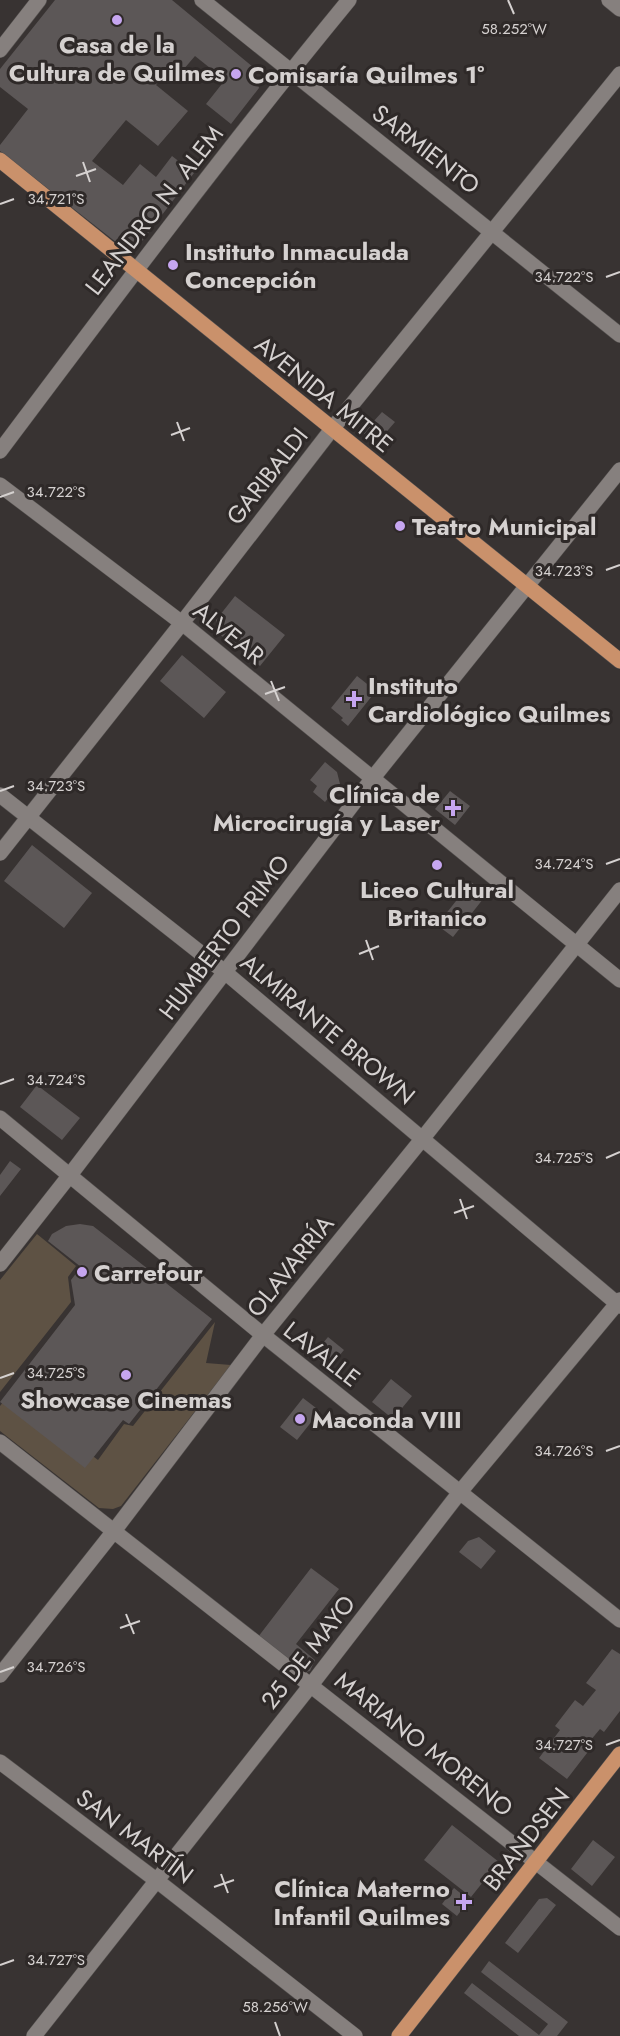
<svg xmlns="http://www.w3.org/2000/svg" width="620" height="2036" font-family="Jost,sans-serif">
	<rect width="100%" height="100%" fill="#383332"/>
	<!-- green -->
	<path fill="#5e5244" d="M37,1234L76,1266L68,1277L71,1302L0,1392V1280Z
		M215,1322L206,1363L231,1365L121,1506L113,1509L99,1508L0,1431V1406L10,1393L98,1460L124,1424L133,1426Z"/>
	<!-- building -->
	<path fill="#5c5757" d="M55,0H172L253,67L259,88L231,124L206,104L225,80L195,56L183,70L175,63L156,85L188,111L158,146L126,120L92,161L123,185L140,164L156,177L172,156L194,173L136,249L133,251L126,250L0,151V145L28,109L0,87V69Z
		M382,412L395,422L376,444L363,433Z
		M235,596L285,635L260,666L218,633L216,620Z
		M182,655L226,692L204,718L160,681Z
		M357,676L376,691L348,726L341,720L343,718L331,708Z
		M325,762L337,772L340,784L325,802L313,792L317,786L310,780Z
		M450,791L470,806L455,825L435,809Z
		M32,845L92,893L64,928L4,881Z
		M471,882L487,894L453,937L437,925Z
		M37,1085L80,1118L62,1140L20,1107Z
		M10,1161L21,1169L0,1196V1175Z
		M80,1224L93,1226L212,1319L129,1424L123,1420L85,1468L0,1402L75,1305L71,1280L81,1267L48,1241L52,1234L66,1226Z
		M328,1337L344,1350L329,1368L313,1355Z
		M391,1379L412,1396L393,1419L372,1402Z
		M303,1398L320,1411L297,1440L280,1427Z
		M479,1537L496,1551L481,1569L459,1552L468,1541Z
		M311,1568L339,1589L296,1644L315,1660L310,1671L302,1673L258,1637Z
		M612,1649L620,1654V1711L604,1732L600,1729L590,1741L594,1744L567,1779L539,1758L560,1730L555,1726L575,1700L583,1706L596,1690L586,1683Z
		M452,1825L499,1862L471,1897L424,1860Z
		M593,1840L615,1857L592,1886L571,1869Z
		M454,1888L469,1900L457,1916L442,1904Z
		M547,1898L556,1905L518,1953L505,1943L539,1899Z
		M489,1961L568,2022L557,2036H519L464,1993L472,1983L539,2035L548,2024L481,1972Z"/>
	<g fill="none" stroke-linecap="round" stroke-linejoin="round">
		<!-- minor casing -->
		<g stroke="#565251" stroke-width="16">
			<path id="minor" d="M202,0L620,335
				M609,0L620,9
				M0,50L39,0
				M0,451C114,299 228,147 349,0
				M0,485L182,623L620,980
				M0,795L226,973L620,1306
				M0,853L182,623L332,429L620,74
				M0,1118L263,1335L620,1620
				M0,1264L70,1175L372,779L620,470
				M0,1442L620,1928
				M0,1675L114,1531L263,1335L423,1138L620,890
				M0,1762L156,1880L355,2036
				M34,2036L311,1685L460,1492L620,1300"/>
		</g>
		<!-- major casing -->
		<g stroke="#565251" stroke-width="16">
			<path id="major" d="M0,160L620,661
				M399,2036L620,1754"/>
		</g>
		<!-- minor -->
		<use href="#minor" stroke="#86807e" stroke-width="15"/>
		<!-- major -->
		<use href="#major" stroke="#ca916b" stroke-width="15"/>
	</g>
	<!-- ticks -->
	<path fill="none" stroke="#d5d1d0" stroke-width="2" d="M508,0L514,14M83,162L90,182M76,176L96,169M0,204L14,199M606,277L620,272M177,422L184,441M171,435L190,428M0,497L14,492M606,570L620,565M271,681L279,701M265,694L285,687M0,791L14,786M606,864L620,859M366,940L373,960M359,954L379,946M0,1084L14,1079M606,1158L620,1152M460,1199L467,1219M454,1213L474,1206M0,1378L14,1373M606,1451L620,1446M126,1614L134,1634M120,1628L140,1621M0,1672L14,1667M606,1745L620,1740M221,1874L228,1893M214,1887L234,1880M0,1965L14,1960M275,2022L280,2036"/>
	<!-- markers -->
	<g fill="#c6a6f0" stroke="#2e2928" stroke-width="2">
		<circle cx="117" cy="20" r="6"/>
		<circle cx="236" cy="74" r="6"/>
		<circle cx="173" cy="265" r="6"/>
		<circle cx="400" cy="526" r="6"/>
		<path d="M351 690h6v6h6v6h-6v6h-6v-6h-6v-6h6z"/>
		<path d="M450 799h6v6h6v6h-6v6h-6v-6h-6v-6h6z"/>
		<circle cx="437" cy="865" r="6"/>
		<circle cx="82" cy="1272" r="6"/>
		<circle cx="126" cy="1375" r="6"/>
		<circle cx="300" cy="1419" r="6"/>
		<path d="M461 1893h6v6h6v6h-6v6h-6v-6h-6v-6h6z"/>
	</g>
	<g text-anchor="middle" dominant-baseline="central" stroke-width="6" stroke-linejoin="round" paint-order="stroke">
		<!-- poi labels -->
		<g font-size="24" font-weight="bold" fill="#d5d1d0" stroke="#2e2928" text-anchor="start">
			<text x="117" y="44" text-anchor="middle">Casa de la<tspan x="117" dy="28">Cultura de Quilmes</tspan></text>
			<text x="248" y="74">Comisaría Quilmes 1°</text>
			<text x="185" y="251">Instituto Inmaculada<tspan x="185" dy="28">Concepción</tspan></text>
			<text x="412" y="526">Teatro Municipal</text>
			<text x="368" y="685">Instituto<tspan x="368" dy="28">Cardiológico Quilmes</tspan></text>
			<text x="440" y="794" text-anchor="end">Clínica de<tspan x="440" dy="28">Microcirugía y Laser</tspan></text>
			<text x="437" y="889" text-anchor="middle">Liceo Cultural<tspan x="437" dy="28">Britanico</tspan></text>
			<text x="94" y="1272">Carrefour</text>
			<text x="126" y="1399" text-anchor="middle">Showcase Cinemas</text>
			<text x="312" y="1419">Maconda VIII</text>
			<text x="450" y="1888" text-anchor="end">Clínica Materno<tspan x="450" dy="28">Infantil Quilmes</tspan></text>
		</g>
		<!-- street labels -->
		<g font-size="24" fill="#d5d1d0" stroke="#2e2928">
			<text transform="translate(426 149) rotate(38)">SARMIENTO</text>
			<text transform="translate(154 210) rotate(-52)">LEANDRO N. ALEM</text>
			<text transform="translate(324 394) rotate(39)">AVENIDA MITRE</text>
			<text transform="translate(267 476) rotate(-52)">GARIBALDI</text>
			<text transform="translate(229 633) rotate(39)">ALVEAR</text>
			<text transform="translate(224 937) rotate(-53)">HUMBERTO PRIMO</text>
			<text transform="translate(328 1029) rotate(40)">ALMIRANTE BROWN</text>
			<text transform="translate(290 1266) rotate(-51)">OLAVARRÍA</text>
			<text transform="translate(322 1354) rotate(38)">LAVALLE</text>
			<text transform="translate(308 1652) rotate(-52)">25 DE MAYO</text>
			<text transform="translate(424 1744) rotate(38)">MARIANO MORENO</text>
			<text transform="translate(135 1836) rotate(37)">SAN MARTÍN</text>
			<text transform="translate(526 1839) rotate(-52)">BRANDSEN</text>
		</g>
	</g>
	<g font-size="15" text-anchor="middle" fill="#d5d1d0" stroke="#2e2928" stroke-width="6" stroke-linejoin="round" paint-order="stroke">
		<text x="514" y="34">58.252°W</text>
		<text x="56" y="204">34.721°S</text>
		<text x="564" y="282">34.722°S</text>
		<text x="56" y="497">34.722°S</text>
		<text x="564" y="576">34.723°S</text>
		<text x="56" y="791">34.723°S</text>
		<text x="564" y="869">34.724°S</text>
		<text x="56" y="1085">34.724°S</text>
		<text x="564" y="1163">34.725°S</text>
		<text x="56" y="1378">34.725°S</text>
		<text x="564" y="1456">34.726°S</text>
		<text x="56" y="1672">34.726°S</text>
		<text x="564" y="1750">34.727°S</text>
		<text x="56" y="1965">34.727°S</text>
		<text x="275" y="2012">58.256°W</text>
	</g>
</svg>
